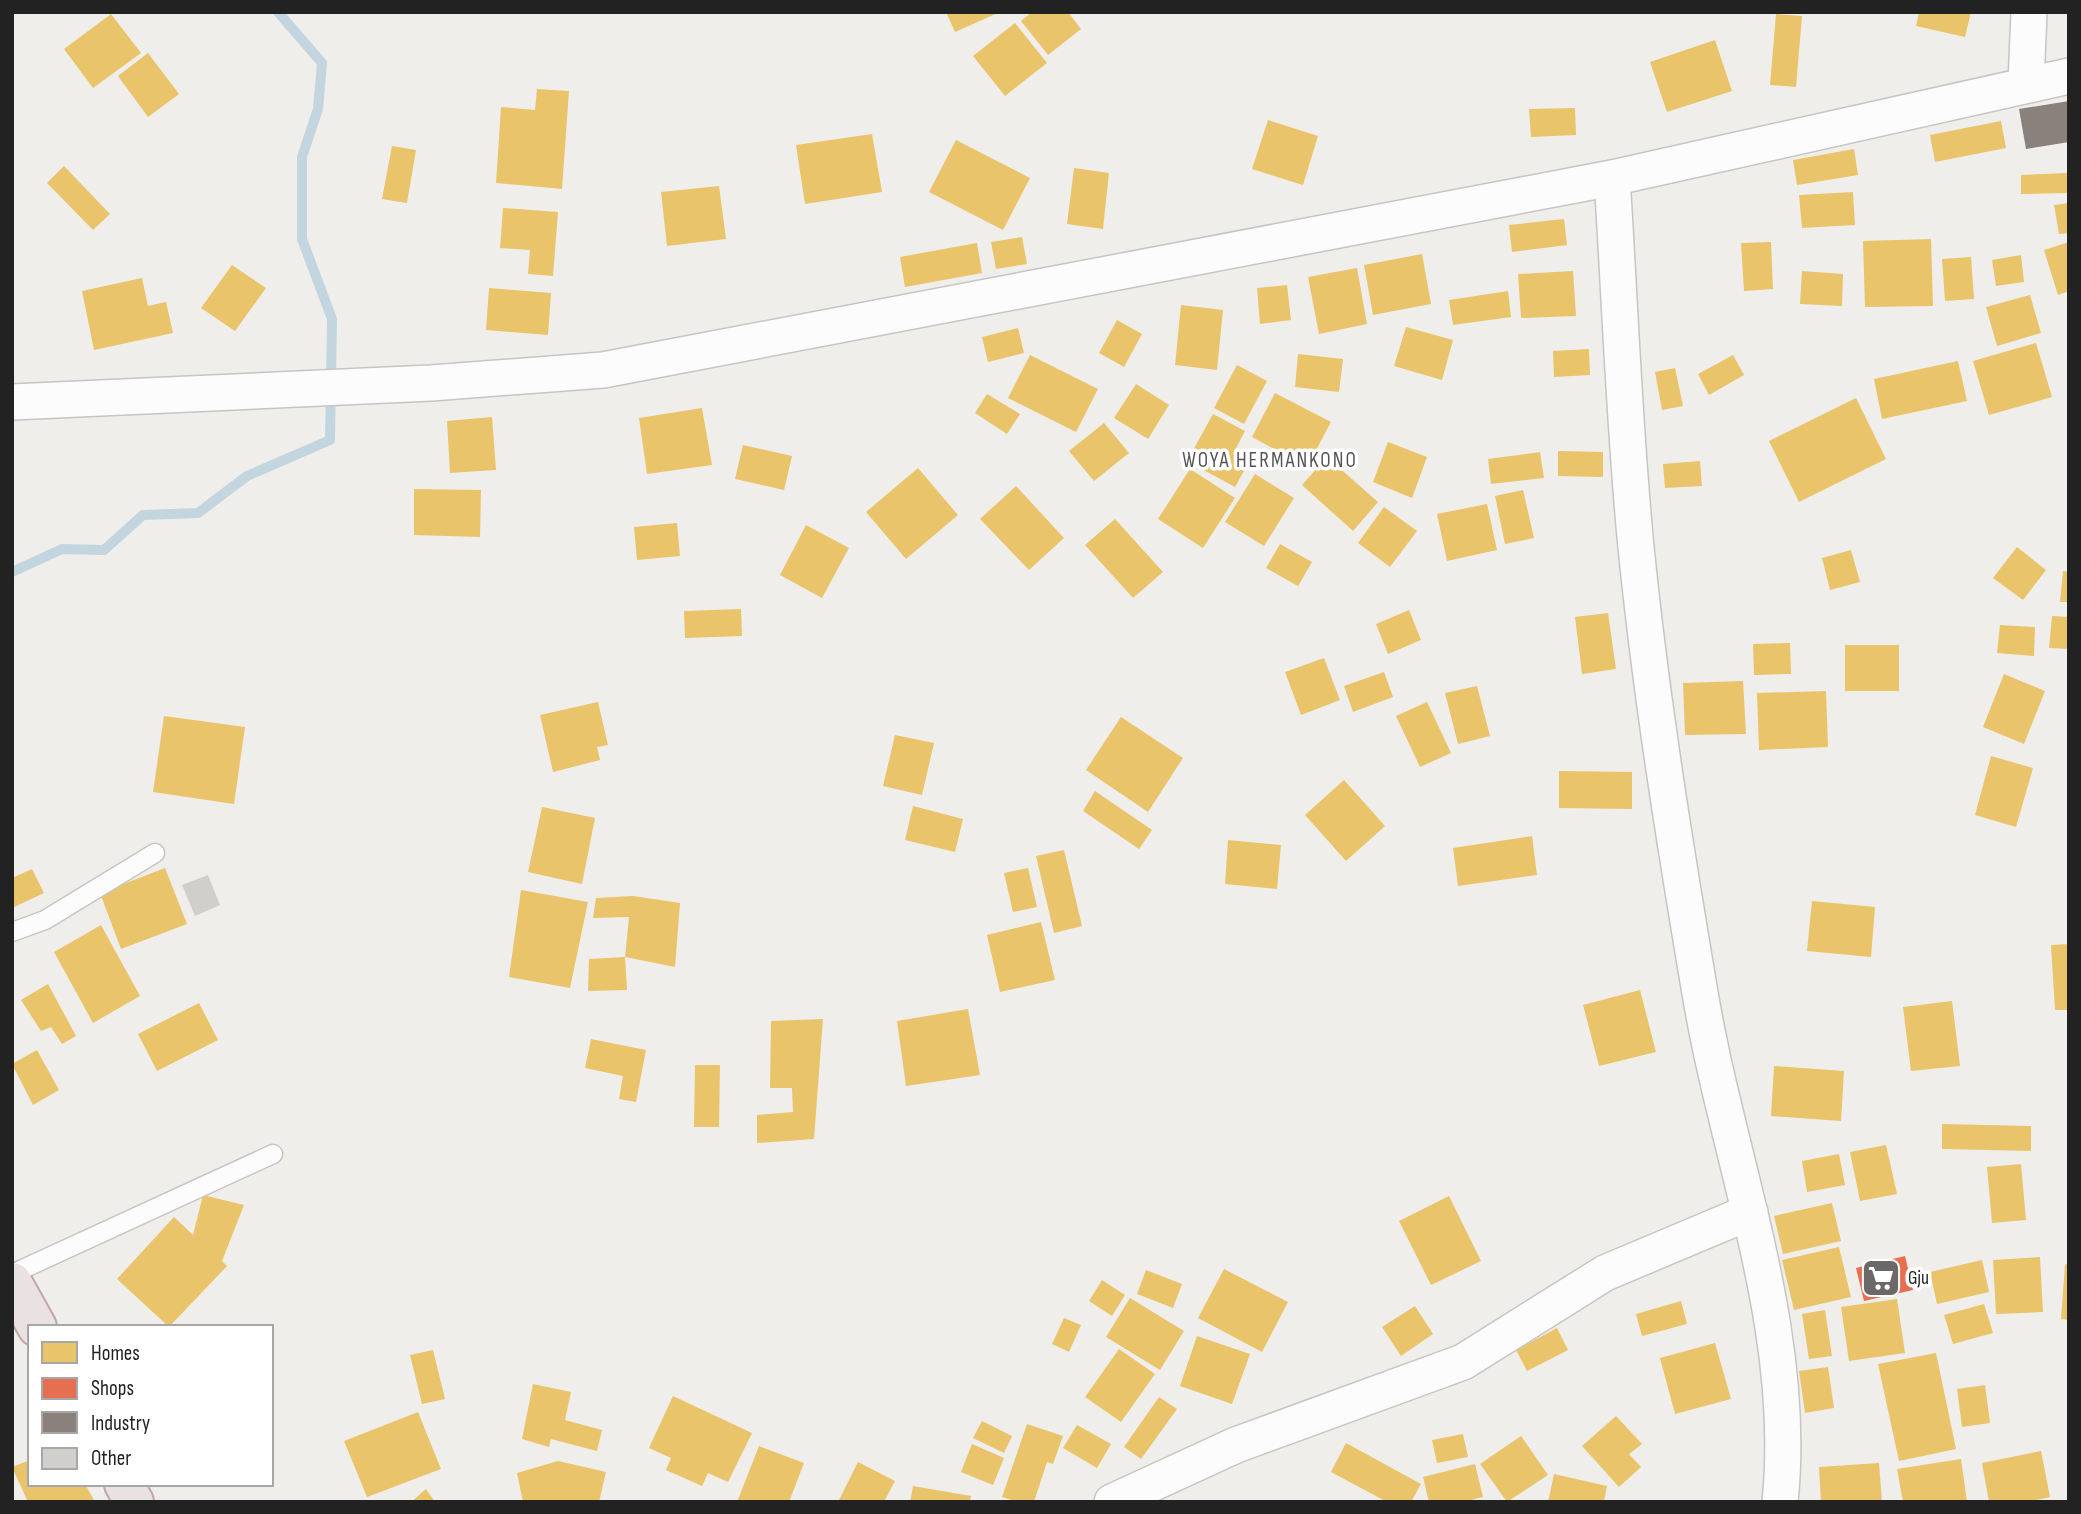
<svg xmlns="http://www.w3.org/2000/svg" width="2081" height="1514" font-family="'Sofia Sans Condensed',sans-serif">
	<rect width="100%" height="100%" fill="#f0eeeb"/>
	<!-- homes -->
	<path fill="#e9c46a" d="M946,12H1000L955,32Z
		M1032,12H1068L1081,29L1048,55L1021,21Z
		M1919,12H1971L1965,37L1916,26Z
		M111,14L141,53L93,88L64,49Z
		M1776,14L1802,16L1796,87L1770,85Z
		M1015,23L1047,63L1005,96L973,56Z
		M1715,40L1732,91L1667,112L1650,62Z
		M148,53L179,94L148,117L118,76Z
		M537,89L569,91L562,189L496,183L501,107L535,110Z
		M1575,108L1576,135L1531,137L1529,109Z
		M1268,120L1318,136L1303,185L1252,169Z
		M2001,121L2006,148L1935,162L1930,135Z
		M872,134L882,192L805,204L796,145Z
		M956,140L1030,178L1003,230L929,192Z
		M392,146L416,150L407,203L382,199Z
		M1854,149L1858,175L1797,185L1793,160Z
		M64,166L110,214L93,230L47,183Z
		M1074,168L1109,173L1103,229L1067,224Z
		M2067,173V193L2021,194V175Z
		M719,186L726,239L667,246L661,192Z
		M1853,192L1855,225L1802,228L1799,195Z
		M2069,203V233L2059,234L2054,205Z
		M503,208L558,212L553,276L528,274L530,250L500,248Z
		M1564,219L1567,245L1512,252L1509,225Z
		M1022,237L1027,264L996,269L991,242Z
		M1931,239L1933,306L1865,307L1863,241Z
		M1771,242L1773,289L1744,291L1741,243Z
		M2069,242V291L2058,295L2044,250Z
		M977,243L982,273L905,287L900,257Z
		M1422,254L1431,304L1373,315L1364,265Z
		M2021,255L2024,282L1996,286L1992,260Z
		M1971,257L1974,299L1945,301L1942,259Z
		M232,265L266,288L235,331L201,308Z
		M1357,268L1367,324L1319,334L1308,277Z
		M1573,271L1576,316L1521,318L1518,274Z
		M1802,271L1843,274L1842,306L1800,304Z
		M142,278L148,306L166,302L173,333L94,350L82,291Z
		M1287,285L1291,320L1260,324L1257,288Z
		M489,288L551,293L548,335L486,330Z
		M1508,291L1511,317L1453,325L1449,300Z
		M2030,295L2041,333L1997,346L1986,307Z
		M1181,305L1223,310L1217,370L1175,365Z
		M1117,320L1142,334L1124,367L1099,353Z
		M1406,327L1453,340L1442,380L1394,366Z
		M1018,328L1024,353L988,362L982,337Z
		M2036,343L2052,397L1989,415L1973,361Z
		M1589,349L1590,375L1554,377L1553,351Z
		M1298,354L1343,359L1339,392L1295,387Z
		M1030,355L1098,389L1076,432L1008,398Z
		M1733,355L1744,375L1709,395L1698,374Z
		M1958,361L1967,401L1882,419L1874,379Z
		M1237,365L1267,381L1244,424L1214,408Z
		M1675,368L1683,406L1662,410L1655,372Z
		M1136,384L1169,405L1148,439L1114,418Z
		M1275,393L1331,422L1307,467L1252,437Z
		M987,394L1020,414L1007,434L975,413Z
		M1856,398L1886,459L1799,502L1769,441Z
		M702,408L712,465L647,474L639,418Z
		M1213,414L1245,431L1233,454L1249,462L1235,487L1187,461Z
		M492,417L496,470L450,473L447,421Z
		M1104,423L1129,453L1094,481L1069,451Z
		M1388,442L1427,457L1412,498L1373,482Z
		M743,445L792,456L784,490L735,479Z
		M1558,451L1603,452V477L1558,476Z
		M1540,452L1544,478L1491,484L1488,459Z
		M1327,457L1378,502L1353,531L1302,485Z
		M1700,461L1702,486L1665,488L1663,464Z
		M918,468L958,515L906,559L866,512Z
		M1190,469L1235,498L1203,548L1158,519Z
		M1255,474L1294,498L1264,546L1225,522Z
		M1016,486L1064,538L1029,570L980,519Z
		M414,489L481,490L480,537L414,535Z
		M1523,490L1534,538L1505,544L1495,496Z
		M1487,504L1497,550L1447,561L1437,514Z
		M1384,507L1417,531L1390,567L1358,543Z
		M1115,519L1163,572L1133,598L1085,545Z
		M677,523L680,556L637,560L634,527Z
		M806,525L849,548L822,598L780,575Z
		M1280,544L1312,562L1298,586L1266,568Z
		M2017,547L2046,570L2023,600L1993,578Z
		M1851,550L1860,582L1830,590L1822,558Z
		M2063,571L2069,572V602H2060Z
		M741,609L742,636L685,638L684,611Z
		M1409,610L1421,640L1388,654L1376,624Z
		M1608,613L1616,669L1582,674L1575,617Z
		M2052,616L2069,617V649L2049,648Z
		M2000,625L2035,627L2034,656L1997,653Z
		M1790,643L1791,674L1754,675L1753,644Z
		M1845,645H1899V691H1845Z
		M1324,658L1340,700L1301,715L1285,672Z
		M1384,672L1393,697L1353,712L1344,686Z
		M2004,674L2045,691L2024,744L1983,727Z
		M1743,681L1746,734L1685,735L1683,683Z
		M1477,686L1490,736L1458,744L1445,693Z
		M1826,691L1828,747L1759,750L1757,693Z
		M598,702L608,745L597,747L600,760L553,772L540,715Z
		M1427,702L1451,753L1420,767L1396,716Z
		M164,716L245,727L234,804L153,792Z
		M1121,717L1183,758L1148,812L1086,770Z
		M895,735L934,743L922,795L883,786Z
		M1991,756L2033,768L2016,827L1975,815Z
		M1559,771L1632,772V809L1559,808Z
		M1344,780L1385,826L1346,861L1305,815Z
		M1095,791L1152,830L1139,849L1083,811Z
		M913,806L963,819L955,852L905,840Z
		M542,807L595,818L582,884L528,872Z
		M1532,836L1537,875L1458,886L1453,848Z
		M1228,840L1281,845L1277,889L1225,884Z
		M1064,850L1082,926L1054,933L1036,856Z
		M165,868L187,924L121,949L100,893Z
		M1028,868L1037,907L1013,912L1004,873Z
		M32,869L44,893L12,908V878Z
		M521,890L588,902L570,988L509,977Z
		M633,896L680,903L675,967L625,957L629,917L593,918L596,898Z
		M1812,901L1875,907L1871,957L1807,951Z
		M1041,922L1055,980L1000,992L987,935Z
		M101,925L140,996L93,1023L54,952Z
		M2069,944V1010H2055L2051,945Z
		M625,957L627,990L588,991L589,959Z
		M48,984L76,1036L62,1044L51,1027L41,1031L21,1000Z
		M1640,990L1656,1052L1599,1066L1583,1005Z
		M1952,1001L1960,1066L1911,1071L1903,1007Z
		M199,1003L218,1040L157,1071L138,1034Z
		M968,1009L980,1075L906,1086L897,1021Z
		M823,1019L814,1139L757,1143V1115L793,1112L792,1088H770L771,1021Z
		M591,1039L646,1050L636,1102L619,1099L623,1076L585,1068Z
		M37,1050L59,1090L33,1105L12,1064Z
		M695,1065H720L719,1127H694Z
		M1774,1066L1844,1071L1841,1121L1771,1116Z
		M1942,1124L2031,1126V1151L1942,1149Z
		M1886,1145L1897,1194L1860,1201L1850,1152Z
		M1839,1154L1845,1185L1807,1192L1802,1161Z
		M2021,1164L2026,1220L1992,1223L1987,1167Z
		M203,1195L244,1205L222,1261L227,1266L169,1327L117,1279L174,1217L193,1235Z
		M1449,1196L1481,1261L1431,1285L1399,1221Z
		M1832,1203L1841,1241L1783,1254L1774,1216Z
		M1839,1247L1851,1297L1794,1310L1782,1260Z
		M2040,1257L2043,1312L1996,1314L1993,1260Z
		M1982,1260L1989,1292L1937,1304L1930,1272Z
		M2065,1264L2069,1265V1320L2061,1319Z
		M1224,1269L1288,1302L1262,1352L1198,1318Z
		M1146,1270L1182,1284L1173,1308L1137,1294Z
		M1102,1280L1125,1295L1112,1316L1089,1301Z
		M1130,1298L1184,1331L1160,1370L1106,1337Z
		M1897,1299L1905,1353L1849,1361L1841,1307Z
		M1681,1301L1687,1324L1642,1336L1636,1314Z
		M1984,1304L1993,1333L1953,1344L1944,1315Z
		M1415,1306L1433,1334L1401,1356L1382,1327Z
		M1825,1310L1832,1356L1809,1359L1802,1314Z
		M1064,1318L1081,1325L1069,1352L1052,1344Z
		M1557,1328L1568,1350L1527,1371L1516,1350Z
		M1197,1336L1250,1354L1232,1404L1180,1386Z
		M1715,1343L1731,1399L1675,1414L1660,1358Z
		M1119,1349L1155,1374L1121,1422L1085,1397Z
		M433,1350L445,1399L422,1404L410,1355Z
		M1936,1353L1956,1449L1899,1461L1878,1364Z
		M1828,1367L1834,1408L1805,1413L1799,1371Z
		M533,1384L571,1392L565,1420L602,1430L597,1451L551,1439L549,1447L522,1439Z
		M1985,1385L1990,1423L1962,1427L1957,1389Z
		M673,1396L752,1433L728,1482L708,1473L702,1486L666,1470L671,1458L649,1448Z
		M1159,1397L1177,1409L1141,1459L1124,1447Z
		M418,1412L441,1469L367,1497L344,1441Z
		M1616,1416L1642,1444L1629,1454L1641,1467L1619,1487L1582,1446Z
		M982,1421L1012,1436L1004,1453L973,1438Z
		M1027,1424L1063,1436L1053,1464L1047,1462L1034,1502H1018L1002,1497Z
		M1077,1425L1111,1444L1097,1468L1063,1448Z
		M1463,1434L1468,1457L1437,1463L1432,1440Z
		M1521,1436L1548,1475L1507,1502L1480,1464Z
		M1346,1443L1421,1484L1411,1502H1387L1331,1472Z
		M972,1444L1004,1458L993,1485L961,1472Z
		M759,1446L804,1463L789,1502H737Z
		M2041,1451L2050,1497L2028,1502H1989L1982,1463Z
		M1961,1459L1967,1502H1903L1897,1469Z
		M30,1460V1484H85L95,1502H28L12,1467Z
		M558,1461L606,1472L599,1502H523L517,1473Z
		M858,1462L895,1481L884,1502H838Z
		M1879,1463L1882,1502H1821L1819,1467Z
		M1475,1464L1483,1497L1463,1502H1429L1423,1477Z
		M1554,1474L1607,1486L1604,1502H1548Z
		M913,1486L971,1496L970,1502H910Z
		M426,1489L435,1502H411Z"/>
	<!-- shops -->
	<path fill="#e76f51" d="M1905,1256L1913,1290L1864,1301L1856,1268Z"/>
	<!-- industry -->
	<path fill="#8a817c" d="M2069,101V142L2026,149L2019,109Z"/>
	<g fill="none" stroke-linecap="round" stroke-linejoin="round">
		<!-- stream -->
		<path stroke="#c3d5de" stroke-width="10" d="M12,572L62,549L104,550L143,515L198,513L247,476L330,440L332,319L302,239V157L318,109L322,63L278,12"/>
	</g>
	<!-- building -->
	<path fill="#d0cfcc" d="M208,875L220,905L195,916L182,885Z"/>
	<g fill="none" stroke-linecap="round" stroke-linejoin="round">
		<!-- lane casing -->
		<g stroke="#c6c5c3" stroke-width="21">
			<path id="lane" d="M12,932L45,920L155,853
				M12,1274L273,1154"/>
		</g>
		<!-- street casing -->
		<g stroke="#c6c5c3" stroke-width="38">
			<path id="street" d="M2026,84L2029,12
				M1612,178C1620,301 1624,425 1636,547C1651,697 1675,845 1700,993C1728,1161 1798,1329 1780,1502
				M12,402L431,383L603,370L1612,178L2069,76
				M1112,1502L1236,1445L1463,1362L1605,1273L1750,1212"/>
		</g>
		<!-- highway casing -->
		<g stroke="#c1a6aa" stroke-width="42">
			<path id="highway" d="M12,1282L37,1327
				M124,1484L134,1502"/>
		</g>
		<!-- lane -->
		<use href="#lane" stroke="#fdfcfc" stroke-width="18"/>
		<!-- street -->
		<use href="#street" stroke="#fdfcfc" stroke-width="35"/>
		<!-- highway -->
		<use href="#highway" stroke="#eae2e2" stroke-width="38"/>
	</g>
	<!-- icons -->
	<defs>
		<g id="supermarket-square" transform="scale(2.0125)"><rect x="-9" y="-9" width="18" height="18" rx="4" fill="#6a6968" stroke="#fff"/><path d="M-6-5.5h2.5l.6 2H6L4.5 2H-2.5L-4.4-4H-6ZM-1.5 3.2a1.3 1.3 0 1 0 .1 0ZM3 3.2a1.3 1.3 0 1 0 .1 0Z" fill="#fff"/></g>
	</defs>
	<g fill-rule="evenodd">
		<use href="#supermarket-square" x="1881" y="1278"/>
	</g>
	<g text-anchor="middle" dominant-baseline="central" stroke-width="7" stroke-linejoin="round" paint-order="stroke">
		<!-- poi labels -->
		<g font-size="19" fill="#222" stroke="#fff" text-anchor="start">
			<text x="1908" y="1278">Gju</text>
		</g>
		<!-- neighbourhood labels -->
		<g font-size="21" letter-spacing="2" fill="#555" stroke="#fff">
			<text x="1270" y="460">WOYA HERMANKONO</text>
		</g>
	</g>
	<!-- border -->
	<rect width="2081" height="1514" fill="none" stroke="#222222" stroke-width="28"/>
	<!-- legend -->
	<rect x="28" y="1325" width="245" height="161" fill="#ffffff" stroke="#a7a7a7" stroke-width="2"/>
	<rect x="42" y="1342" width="35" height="21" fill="#e9c46a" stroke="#a7a7a7" stroke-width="2"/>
	<text x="91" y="1360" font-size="21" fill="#222222">Homes</text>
	<rect x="42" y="1378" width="35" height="21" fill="#e76f51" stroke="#a7a7a7" stroke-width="2"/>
	<text x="91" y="1395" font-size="21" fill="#222222">Shops</text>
	<rect x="42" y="1412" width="35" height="21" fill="#8a817c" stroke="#a7a7a7" stroke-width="2"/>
	<text x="91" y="1430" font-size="21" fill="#222222">Industry</text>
	<rect x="42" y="1448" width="35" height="21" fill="#d0cfcc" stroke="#a7a7a7" stroke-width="2"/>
	<text x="91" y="1465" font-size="21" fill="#222222">Other</text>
</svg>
